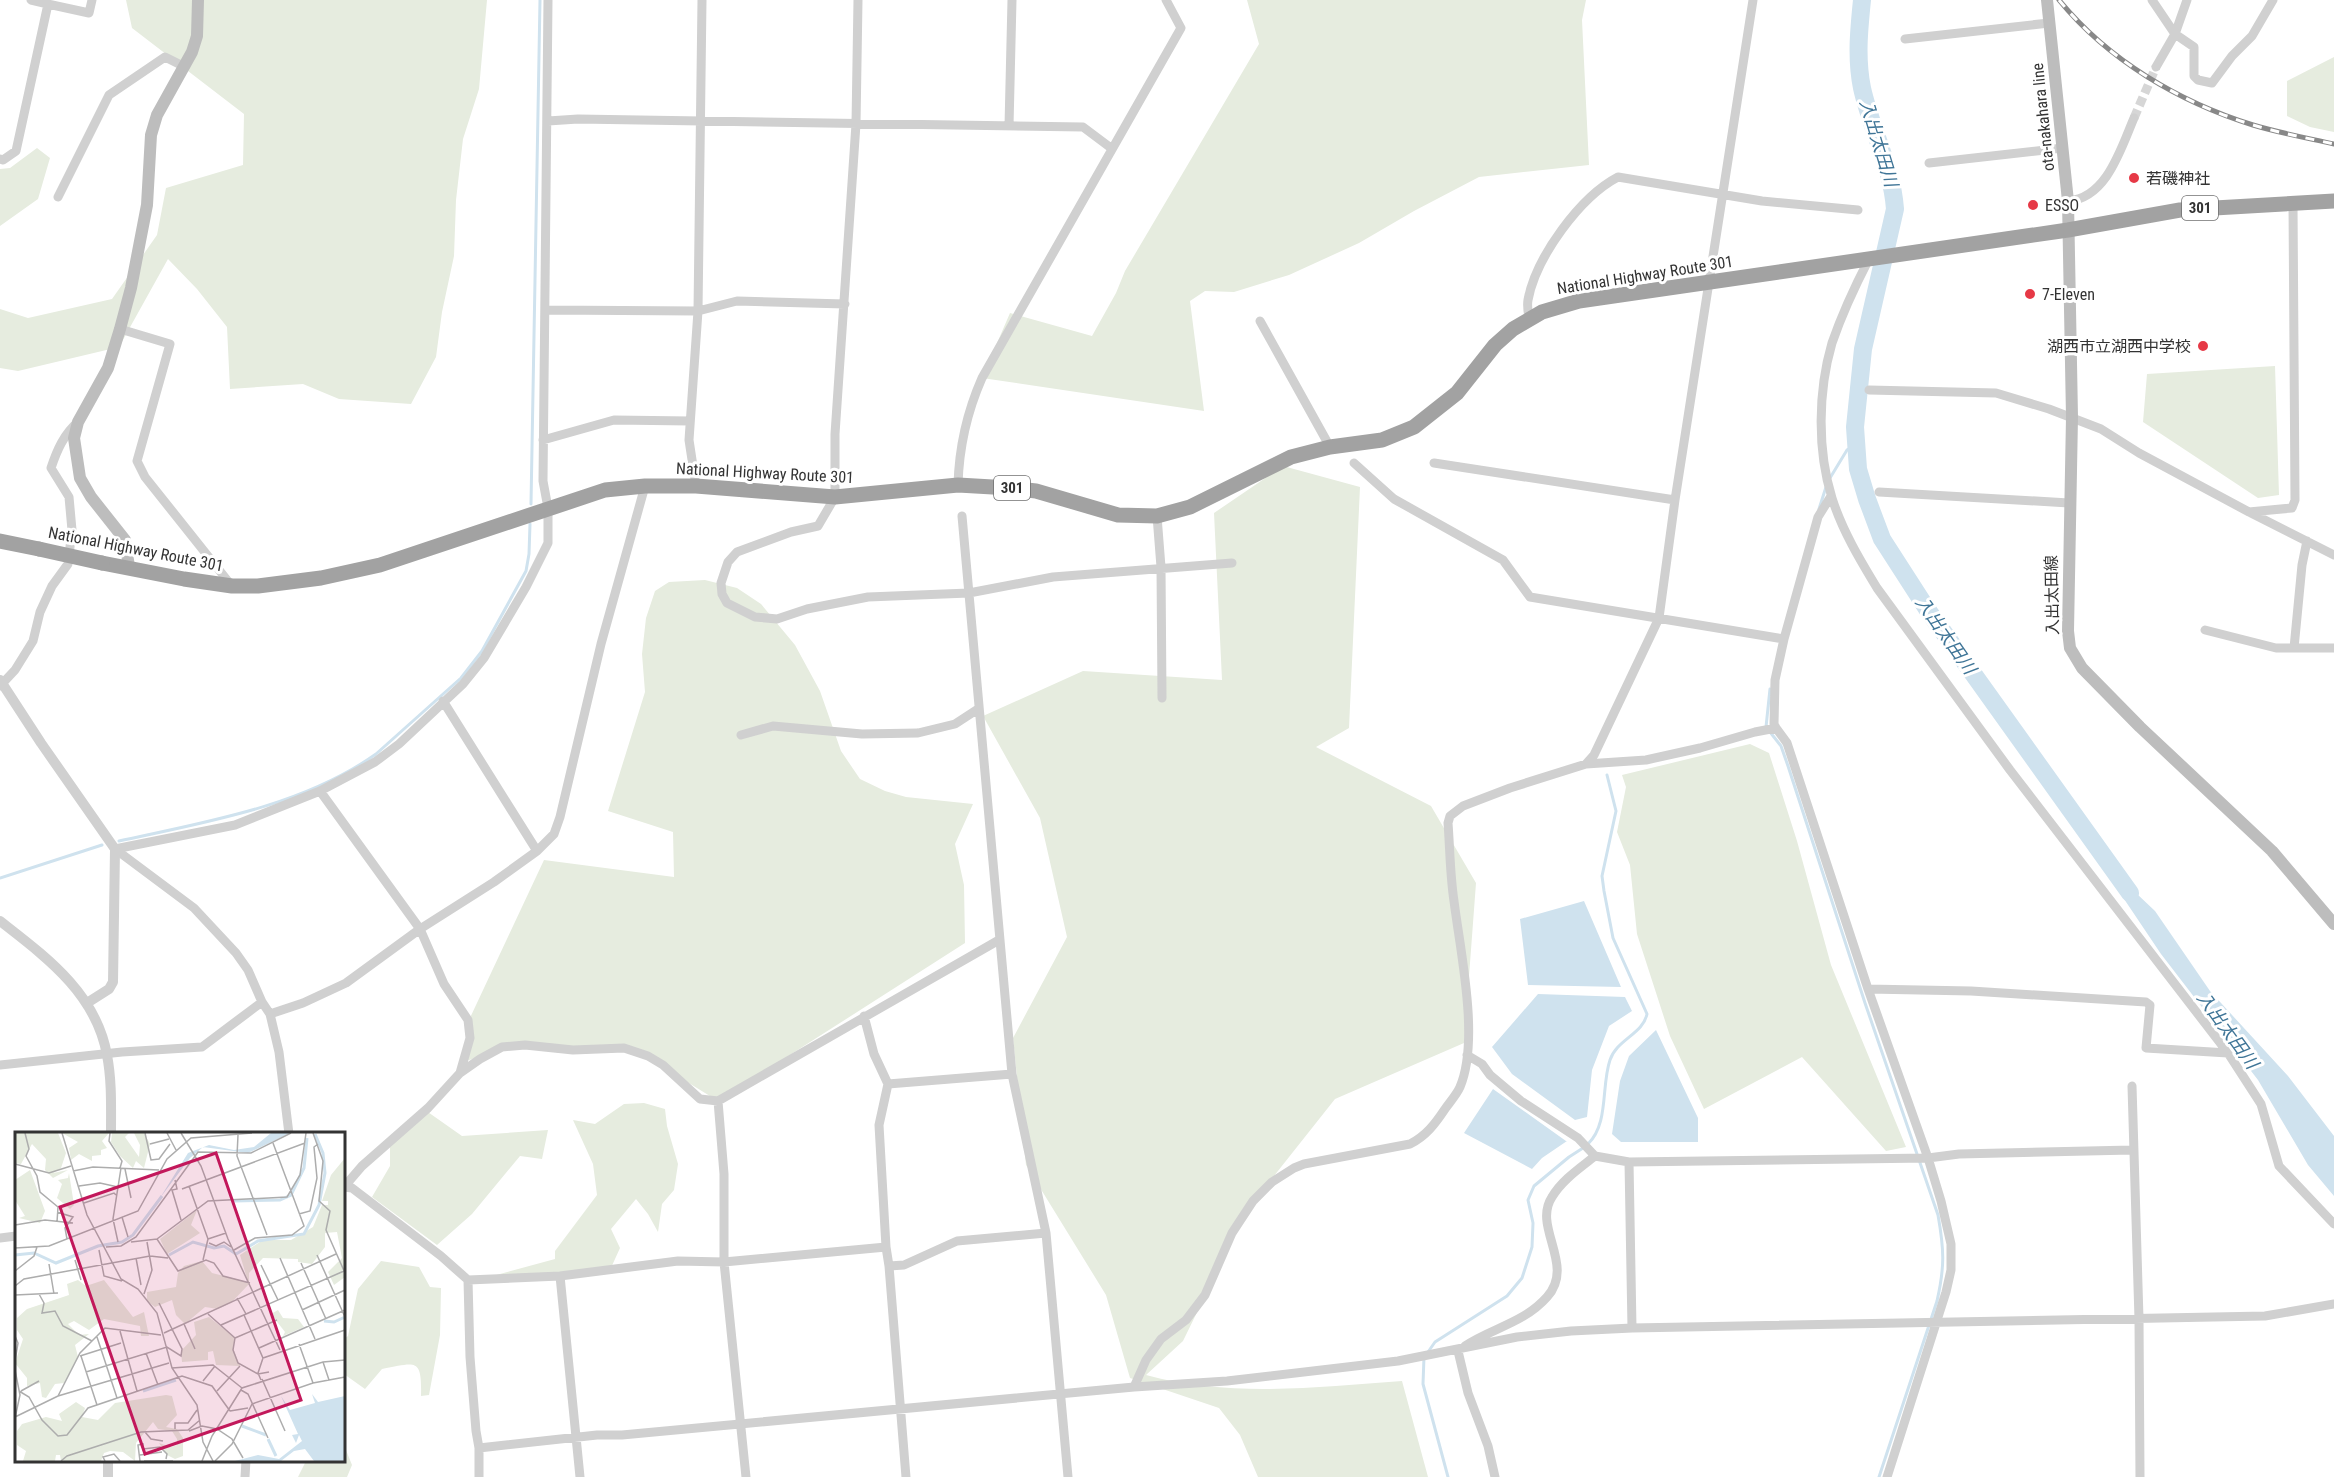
<svg xmlns="http://www.w3.org/2000/svg" width="2334" height="1477" font-family="'Roboto Condensed','Noto Sans JP',sans-serif">
	<rect width="100%" height="100%" fill="#fff"/>
	<!-- green -->
	<path fill="#e6ecdf" d="M126,0H487L479,89L463,139L456,200L454,256L442,312L436,357L411,404L339,399L303,384L230,389L227,327L197,289L168,259L119,347L18,371L0,368V309L28,318L112,299L157,235L166,188L243,165L244,114L132,28Z
		M1247,0H1586L1582,20L1589,165L1479,177L1414,211L1359,243L1289,275L1234,292L1205,291L1190,301L1204,411L982,378L1010,313L1092,336L1116,293L1125,271L1259,44Z
		M2334,57V132L2310,127L2287,116V81Z
		M37,148L50,158L38,199L0,226V169L10,168Z
		M2275,366L2279,495L2258,498L2143,422L2147,374Z
		M1283,466L1360,487L1349,728L1316,747L1431,806L1476,883L1464,1043L1335,1099L1247,1210L1183,1341L1146,1375C1232,1398 1316,1387 1402,1381L1428,1477H1258L1240,1435L1219,1408L1130,1378L1106,1295L1026,1165L1013,1038L1067,937L1040,818L983,716L1083,671L1222,680L1214,513Z
		M705,580L737,588L761,604L795,645L820,691L841,751L860,779L885,791L906,797L973,804L955,844L964,885L965,943L718,1101L637,1051L509,1047L463,1062L469,1020L544,860L674,877L673,832L608,811L645,692L642,654L646,618L655,591L669,582Z
		M1750,744L1769,753L1797,841L1831,965L1906,1147L1886,1151L1802,1057L1704,1109L1670,1036L1637,934L1630,865L1617,832L1626,787L1622,775Z
		M644,1103L665,1109L667,1126L678,1164L674,1190L662,1204L658,1232L648,1214L636,1199L611,1229L620,1248L610,1270L489,1277L555,1259V1251L597,1195L593,1164L573,1120L595,1124L624,1104Z
		M425,1110L462,1136L548,1130L542,1159L520,1156L472,1214L437,1245L372,1197L390,1166V1146Z
		M381,1261L419,1267L430,1287L441,1288L440,1335L429,1395L421,1396C422,1357 416,1363 382,1369L365,1389L344,1374V1339L348,1336L358,1289Z
		M346,1450L352,1465L347,1477H298L306,1461L344,1460V1452Z"/>
	<!-- water -->
	<path fill="#cfe2ee" d="M2117,875L2155,911L2210,991L2288,1076L2334,1136V1196L2308,1165L2258,1080L2161,954L2120,893Z
		M1584,901L1621,987L1528,985L1520,919Z
		M1538,994L1625,997L1632,1011L1609,1026L1592,1070L1587,1117L1575,1120L1512,1074L1492,1047Z
		M1656,1030L1698,1118V1142H1621L1612,1134L1620,1081L1629,1056Z
		M1493,1089L1566,1141H1567L1542,1158L1532,1169L1464,1133Z"/>
	<g fill="none" stroke-linecap="round" stroke-linejoin="round">
		<!-- stream -->
		<path stroke="#cfe2ee" stroke-width="3" d="M1830,478L1847,450L1856,444
			M531,504L540,0
			M1819,509L1826,487
			M1766,727L1770,689
			M1770,732L1781,746L1788,766L1865,1003L1938,1215C1944,1249 1945,1266 1937,1301L1879,1477
			M119,841C206,822 303,806 376,754L461,678L482,651L526,571L529,554L530,524
			M0,878L102,845
			M1588,1144C1609,1124 1601,1086 1610,1060C1617,1039 1643,1034 1647,1014L1613,938L1604,891L1602,876L1616,811L1607,775
			M1428,1352L1435,1342L1507,1296L1522,1278L1532,1247L1533,1223L1528,1200L1534,1186L1569,1157L1583,1148
			M1424,1357L1423,1384L1448,1477"/>
		<!-- river -->
		<path stroke="#cfe2ee" stroke-width="18" d="M1862,0C1859,30 1856,58 1862,88C1871,129 1892,167 1895,209L1863,349L1855,427L1858,469L1867,499L1882,539L1929,612L2130,893"/>
		<!-- minor-tunnel -->
		<path stroke="#d6d6d6" stroke-width="9" stroke-dasharray="9 4.5" stroke-linecap="butt" d="M2134,118L2156,67"/>
		<!-- minor -->
		<path stroke="#d0d0d0" stroke-width="9" d="M31,0L48,4
			M858,0L856,124L835,434V497L818,526L791,532L737,552L728,562L721,583L722,594L727,603L755,617L777,619L807,609L868,597L969,593L1053,577L1232,563
			M2152,0L2175,34L2194,47V76L2198,80L2212,83L2232,56L2252,36L2273,0
			M1905,39L2049,23
			M2156,67L2175,34L2187,0
			M548,121L578,119L1083,127L1111,148
			M1009,126L1012,0
			M0,159L3,160L16,151L48,4L89,13L92,0
			M1929,163L2063,148
			M58,197L109,95L165,57L185,67
			M2068,201C2107,198 2121,148 2134,118
			M1869,259C1855,286 1842,314 1832,343C1818,391 1817,450 1832,498C1842,530 1860,560 1877,588L2010,770L2228,1053L2261,1104L2279,1166L2334,1224
			M545,310L698,311L737,301L845,304
			M1529,318C1528,312 1527,305 1528,300C1536,257 1580,197 1618,177L1762,201L1858,210
			M1260,321L1330,447
			M120,329L170,344L137,461L145,477L231,585
			M1869,390L1996,393L2049,409L2101,429L2139,453L2249,512L2334,555
			M543,440L614,420L690,421
			M1354,463L1394,499L1503,560L1530,597L1784,639
			M1434,463L1675,500
			M958,485C959,448 967,412 982,378L1181,28L1166,0
			M696,486L689,440L698,311L702,0
			M1879,492L2069,503
			M2249,512L2292,508L2295,500L2293,203
			M962,516L1012,1074L1046,1233L1068,1477
			M1157,516L1161,567L1162,698
			M2205,630L2276,648H2334
			M2294,648L2302,565L2307,541
			M0,686L15,670L33,641L40,612L52,586L68,564L72,530L69,497L51,468C57,450 64,434 78,422
			M443,701L537,851
			M1776,728L1787,743L1868,989L1928,1158L1941,1201L1951,1244V1270L1946,1292L1887,1477
			M741,735L773,726L862,734L918,733L955,724L978,709
			M1586,764L1594,755L1659,618L1675,500L1753,0
			M320,791L420,929L444,984L468,1020L470,1038L460,1073
			M115,849L235,825L320,791L375,762L399,744L463,684L484,658L526,587L548,543V508L543,481L548,0
			M115,849L194,908L236,953L248,970L262,1002L270,1014L279,1052L289,1134
			M1868,989L1971,991L2146,1002L2150,1005L2146,1048L2228,1053
			M270,1014L303,1003L346,983L420,929L494,882L537,851L554,834L560,817L601,644L645,486
			M864,1016L874,1054L888,1084L879,1125L886,1247L889,1266L906,1477
			M1467,1055L1482,1064L1490,1075L1521,1101L1578,1138L1595,1156L1629,1162L1928,1158L1959,1154L2132,1150
			M0,1065L122,1052L202,1047L262,1002
			M888,1084L1012,1074
			M2132,1086L2139,1319L2140,1477
			M718,1101L724,1174V1262L746,1477
			M1629,1162L1632,1328
			M344,1187L362,1166L428,1108L460,1073L480,1059L502,1047L525,1045L573,1050L624,1048L648,1056L663,1065L700,1099L718,1101L999,940
			M344,1187L352,1188L441,1256L468,1280
			M0,1238L16,1236
			M889,1266L904,1265L957,1241L1046,1233
			M560,1276L580,1477
			M1465,1346C1492,1328 1524,1323 1547,1297C1576,1265 1532,1227 1552,1197C1562,1180 1580,1168 1595,1156
			M1458,1351L1468,1393L1488,1446L1495,1477
			M1134,1387L1146,1360L1161,1339L1186,1320L1205,1295L1232,1233L1253,1201L1272,1182L1294,1168L1304,1164L1410,1144C1426,1136 1435,1124 1445,1109C1450,1102 1457,1094 1460,1087C1480,1040 1460,950 1454,901C1450,875 1450,849 1448,823L1450,816L1463,806L1510,788L1586,764L1646,760L1700,748L1755,732L1776,728L1774,724L1775,680L1784,639L1818,517L1831,496
			M479,1448L597,1435H622L1134,1387L1227,1381L1398,1361L1517,1337L1571,1331L1632,1328L2265,1316L2334,1304
			M245,1477L246,1460
			M479,1477V1448L476,1431L470,1357L468,1280L560,1276L678,1261L724,1262L886,1247"/>
		<!-- tertiary -->
		<path stroke="#d0d0d0" stroke-width="10" d="M0,680L41,743L115,849L113,982L109,989L87,1003
			M0,921C46,957 96,993 107,1055C112,1081 111,1107 111,1134
			M108,1460V1477"/>
		<!-- secondary -->
		<path stroke="#bdbdbd" stroke-width="12" d="M2047,0L2068,201L2072,417L2068,631L2070,648L2082,668L2140,727L2272,851L2334,924
			M129,567L125,540L91,497L80,478L74,438L78,422L108,368L120,329L131,288L147,205L151,135L157,115L192,52L197,36L198,0"/>
		<!-- trunk -->
		<path stroke="#a2a2a2" stroke-width="15" d="M0,541L39,549
			M102,563L184,579L232,586H258L321,578L380,565L605,490L645,486H696L835,497L958,485L1010,488L1036,491L1118,515L1157,516L1190,507L1291,457L1330,447L1382,440L1414,427L1457,393L1495,345L1513,329L1542,312L1579,301L2068,230L2180,210L2334,201"/>
		<!-- rail casing -->
		<g stroke="#888" stroke-width="5">
			<path id="rail" d="M2059,0C2108,60 2179,102 2253,125C2280,133 2307,138 2334,144"/>
		</g>
		<!-- rail -->
		<use href="#rail" stroke="#fff" stroke-width="3" stroke-dasharray="9" stroke-linecap="butt"/>
		<!-- trunk-bridge -->
		<path stroke="#a2a2a2" stroke-width="15" d="M39,549L102,563"/>
	</g>
	<!-- markers -->
	<g fill="#e63946" stroke="#fff" stroke-width="2">
		<circle cx="2134" cy="178" r="6"/>
		<circle cx="2033" cy="205" r="6"/>
		<circle cx="2030" cy="294" r="6"/>
		<circle cx="2203" cy="346" r="6"/>
	</g>
	<g text-anchor="middle" dominant-baseline="central" stroke-width="6" stroke-linejoin="round" paint-order="stroke">
		<!-- shield labels -->
		<g fill="#fff" stroke="#707070" stroke-width="1.5">
			<rect x="2182" y="196" width="36" height="24" rx="4.5"/>
			<rect x="994" y="476" width="36" height="24" rx="4.5"/>
		</g>
		<g font-size="15" font-weight="bold" fill="#333">
			<text x="2200" y="208">301</text>
			<text x="1012" y="488">301</text>
		</g>
		<!-- street labels -->
		<g font-size="16" fill="#333" stroke="#fff">
			<text transform="translate(2043 117) rotate(-96)">ota-nakahara line</text>
			<text transform="translate(1645 275) rotate(-9)">National Highway Route 301</text>
			<text transform="translate(765 473) rotate(3)">National Highway Route 301</text>
			<text transform="translate(136 549) rotate(11)">National Highway Route 301</text>
			<text transform="translate(2052 595) rotate(-91)">入出太田線</text>
		</g>
		<!-- poi labels -->
		<g font-size="16" fill="#333" stroke="#fff" text-anchor="start">
			<text x="2146" y="178">若磯神社</text>
			<text x="2045" y="205">ESSO</text>
			<text x="2042" y="294">7-Eleven</text>
			<text x="2191" y="346" text-anchor="end">湖西市立湖西中学校</text>
		</g>
		<!-- water labels -->
		<g font-size="18" font-style="italic" fill="#3f7597" stroke="#fff">
			<text transform="translate(1879 143) rotate(73)">入出太田川</text>
			<text transform="translate(1946 635) rotate(55)">入出太田川</text>
			<text transform="translate(2228 1030) rotate(54)">入出太田川</text>
		</g>
	</g>
	<!-- overview -->
	<g transform="translate(15 1132)">
		<rect width="330" height="330" fill="#fff"/>
		<path d="M0,1H43L51,21L46,36L38,41L53,38L38,46L30,38L31,27L17,12L6,32L0,31ZM47,1H94L87,9L92,16L86,18V23L77,24V29L64,22L56,28L54,16L63,10ZM97,1H114L110,5L124,25L125,13L119,1H129L135,12L129,36L121,29L118,36L105,24L96,10ZM330,26V145L319,153L313,140L327,126L322,100L310,101V115L297,132L283,130V127L248,126L234,141V152L216,171L203,177L190,175L170,192L161,183L157,168L140,175L132,169V160L161,155L163,141L169,134L187,129L197,141L233,150L225,123L248,108H276L298,95L307,73H313V69H307L316,43ZM15,38L30,79L25,91L4,86L10,84L0,68V48ZM54,41L59,73L55,77L42,66L47,52L43,48L53,46ZM182,78L176,93L185,101L152,122L145,107ZM63,148L71,154L89,148L118,185L129,180L134,204H126L125,194L89,187L74,198L59,189L53,192L64,203L74,202L60,213L63,225L49,251L40,252L31,266L27,265L25,251L12,254V246L0,231L8,207L2,198V186L12,177L54,163L52,152ZM263,178L268,186L283,187L289,195L268,204L270,200L256,182ZM194,185L220,206L218,216L225,234L201,233L198,219L193,220V228L167,230L166,219L181,203L179,190ZM151,263L157,264L162,283L151,295L162,297L168,306V324L160,327L152,323L144,311L156,315L162,313V307L157,299L143,297L138,290L121,311L120,329L108,320L95,319L89,321L86,329H46L45,323H41L40,329H8L11,319L2,313V299L7,292L31,285L47,289L44,282L61,270L70,276L67,285L83,288L100,271Z" fill="#e6ecdf"/>
		<path d="M256,1H275L233,21L188,15L175,26L145,66L173,21L194,13L219,18L239,15ZM297,262L303,270L330,264V329H299L290,317L279,319L266,329H220L243,323L264,327L287,309L284,303L281,311L277,303L283,302L266,264L275,278L300,271Z" fill="#cfe2ee"/>
		<path fill="none" stroke="#cfe2ee" stroke-width="3" d="M219,69L265,68L276,63L289,36L292,6M0,123L19,121L41,131L83,114L107,110L118,103L147,64M154,123L178,110L199,116L209,114L221,122L243,109L289,102L304,73L310,41L308,21L300,2M309,189L319,190L330,185M128,259L161,248M227,294L251,303M253,307L261,324"/>
		<path fill="none" stroke="#adadad" stroke-width="1.5" d="M10,1L14,17L11,24L22,44L25,60L43,75L42,90M47,1L72,83L106,147L123,157L142,181L157,236L182,273L188,310L198,329M95,1L94,9L107,29L105,36M130,1L136,28L144,27L155,12M152,1L161,18M166,1L186,34L213,107L265,218M298,1L308,29L304,69L315,79L311,98L330,141M223,3L222,24L252,103M135,12L154,7M0,32L34,41L56,34M110,37L116,66M58,39L78,35L144,38M160,48L162,57L157,58L166,88M64,54L85,51L103,55M174,54L193,107L188,128M167,57L290,11M69,71L99,61L101,63M42,80L58,85L50,96L52,107M284,82L295,79L302,46L299,15L303,12M107,85L113,105M0,93L30,88L58,91M142,107L193,69L272,65L285,43L291,1M193,107L211,101M103,110L98,87L106,36M116,110L142,107L163,139L191,128L199,131L208,144L235,151M194,111L201,114L209,110L216,115M91,115L106,114L121,105L183,20L236,21L276,1M0,116L34,114L123,79L152,27L176,6L237,1M84,118L89,144L107,149M219,118L240,106L277,103L289,94L258,11M302,123L330,185M121,126L126,153M265,126L300,207M60,128L66,148M286,131L311,187M34,132L39,162M246,133L263,168M0,139L19,124L22,115M0,154L9,147L135,124L153,126M24,162L29,171L27,181L40,179L48,194L77,209M129,162L137,138L132,110M0,163L43,161M222,166L231,182M287,178L330,158M193,182L220,206M229,183L248,226L330,198M169,192L180,217M206,193L329,139M105,199L122,259M149,201L321,122M0,204L3,211L0,229M82,205L102,266M220,206L218,218L223,231L243,242L254,240M220,206L262,188M284,212L298,251M244,216L330,178M131,221L143,253M65,224L106,211M66,224L82,273M308,230L314,248M157,236L198,233L227,256M0,238L5,263L0,286M71,240L152,215L166,224L167,217L144,171M247,247L270,299M246,248L243,241L248,226M188,249L200,234M226,258L233,262L253,306M4,259L14,265L27,288L43,304L52,303L73,276L167,244L197,254L215,279M6,259L24,249M202,259L225,234M43,264L65,221L90,196L146,203M215,279L233,276M0,285L43,264L154,231M160,297V291H173L182,278M174,299L187,294L202,297L217,307L228,326M130,300L136,307L148,309M125,323L147,320M46,329L52,324L126,300L173,298L185,288M90,329L88,325L99,322L105,329M125,329L123,313L128,312V317L145,315L152,322L151,327M129,329H158M187,329L197,304L227,256L308,230L330,228M200,329L217,312L237,272L298,251L330,245"/>
		<path fill="#c2185b" fill-opacity="0.15" stroke="#c2185b" stroke-width="3" d="M201,21L286,268L130,322L45,75Z"/>
		<rect width="330" height="330" fill="none" stroke="#333" stroke-width="3"/>
	</g>
</svg>
